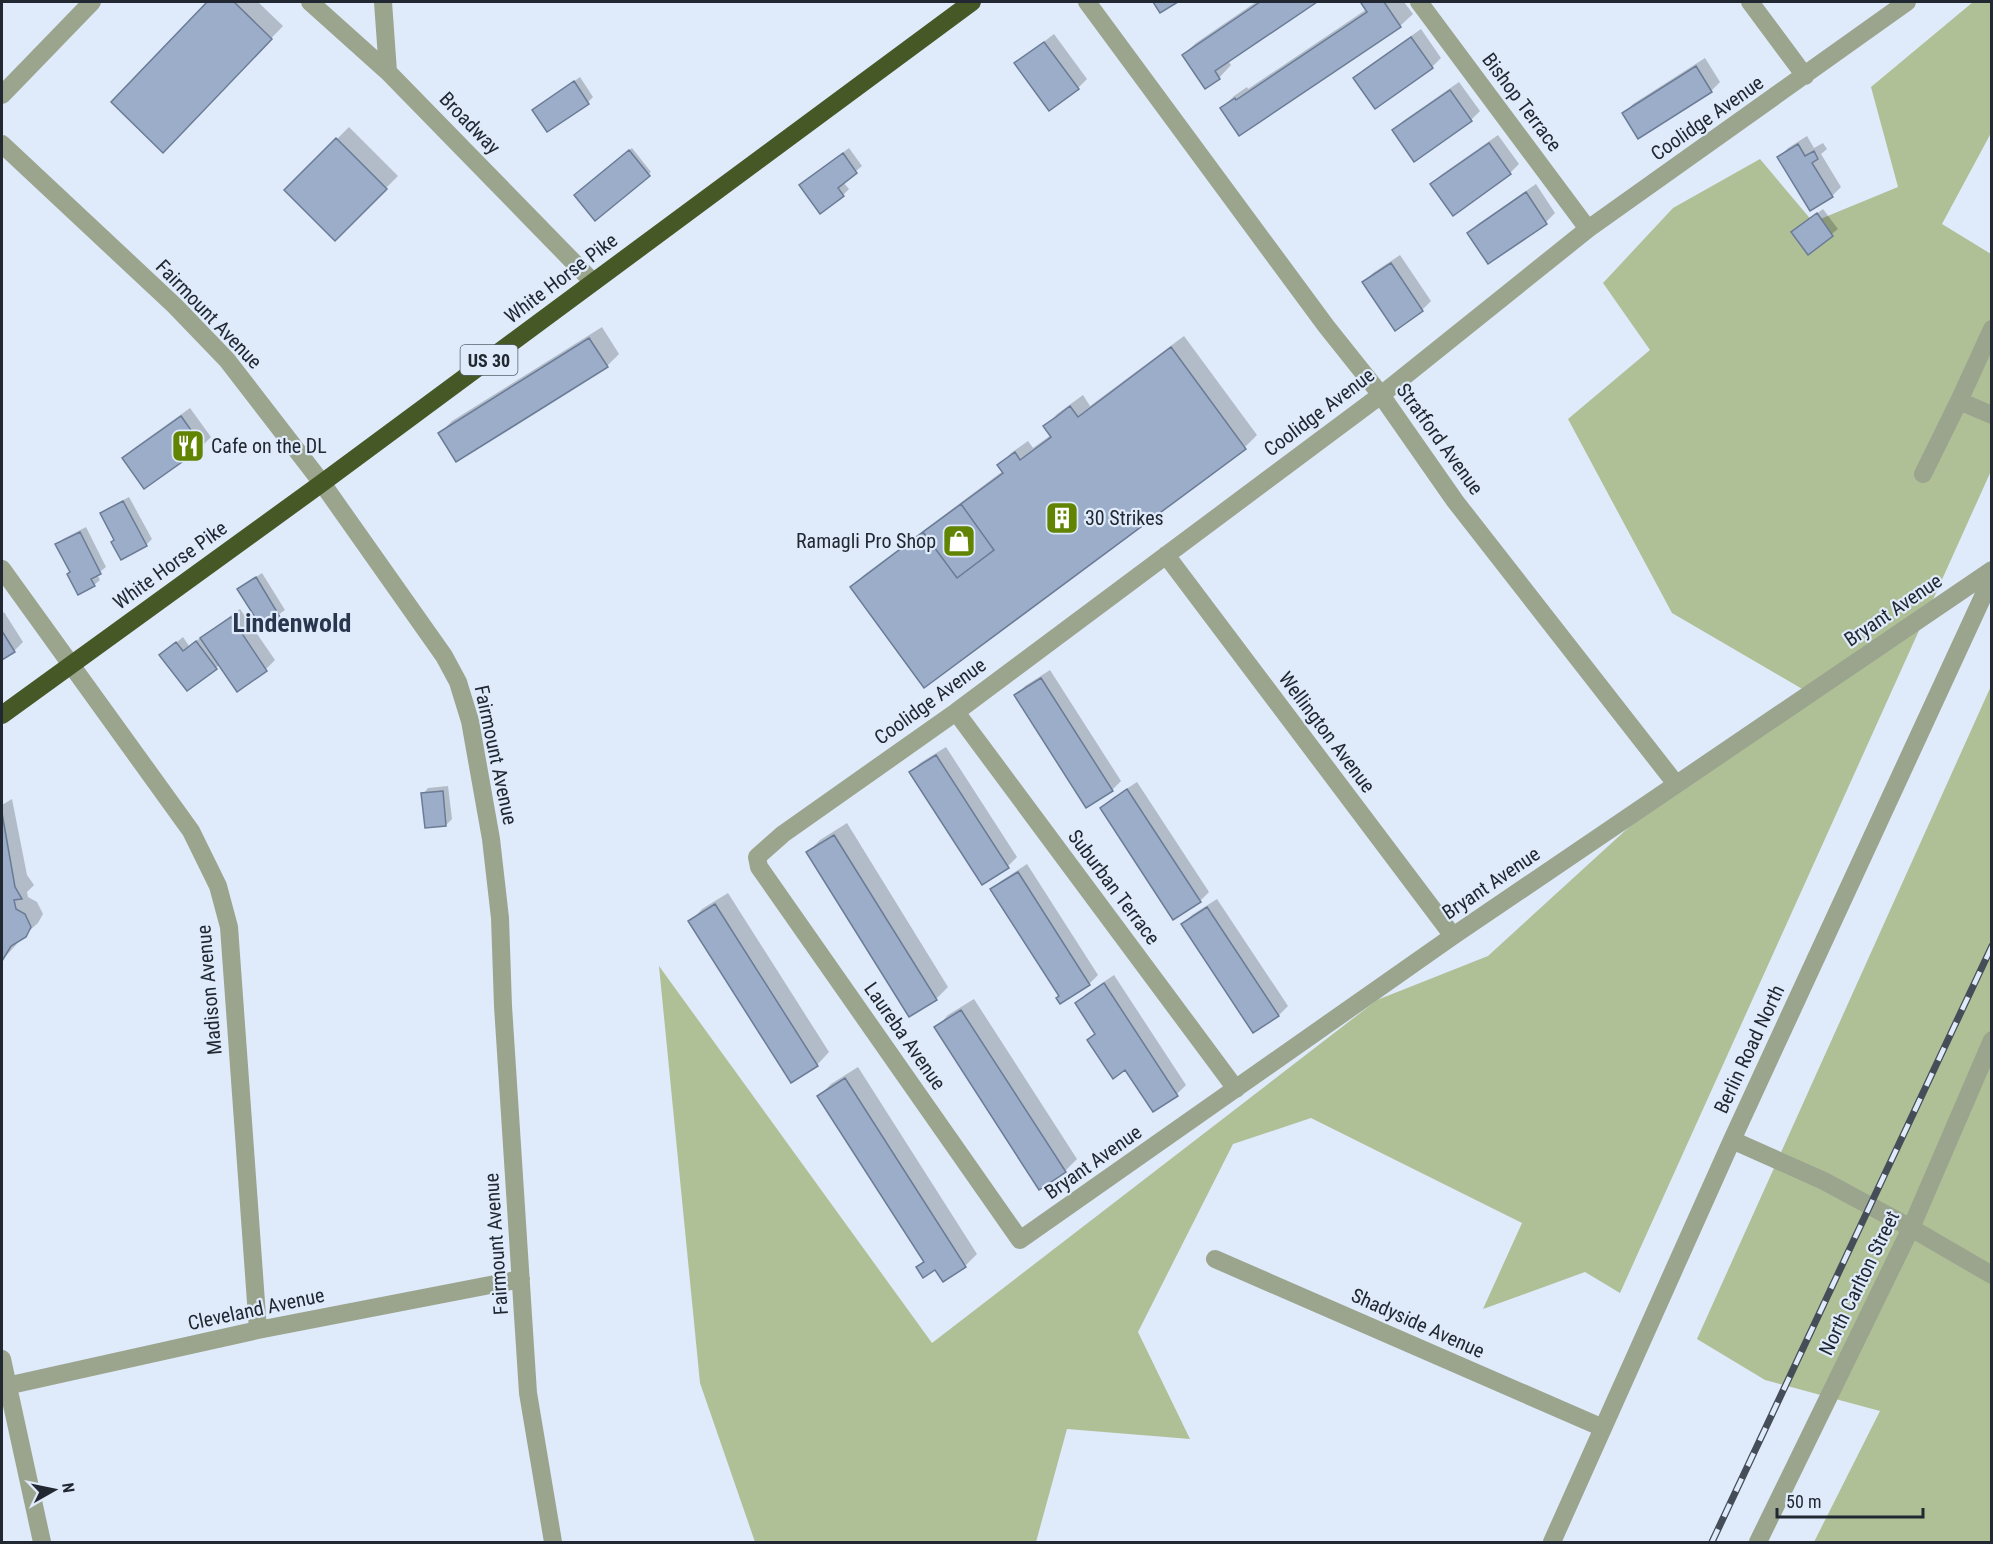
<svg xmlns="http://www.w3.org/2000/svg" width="1993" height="1544" font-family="'Roboto Condensed',sans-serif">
	<rect width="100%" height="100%" fill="#dfeafb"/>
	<!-- green -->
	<path fill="#afc097" d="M1973,2H1991V133L1942,224L1991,254V471L1620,1293L1585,1272L1483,1309L1522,1223L1311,1118L1233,1144L1138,1332L1190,1439L1067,1429L1036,1542H755L700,1383L659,966L932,1343L1377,1000L1488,956L1650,808L1804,690L1672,613L1568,419L1650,350L1603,283L1673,208L1760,159L1813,222L1898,187L1871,87Z
		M1991,686V1542H1814L1880,1411L1765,1380L1697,1339Z"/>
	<!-- shadow -->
	<path fill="#0003" d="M209,2H258L283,26L175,139L113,102Z
		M1256,2H1315L1228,61L1231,65L1219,78L1205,87L1183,55L1196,43Z
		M1364,2H1404L1413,14L1400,26L1222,108L1234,96L1247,87L1248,89L1367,9L1363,3Z
		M1421,29L1441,58L1432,67L1355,78L1364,69Z
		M1054,34L1087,79L1078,88L1016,63Z
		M1705,58L1720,82L1711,91L1624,113L1633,104Z
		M580,77L593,97L588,102L534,110Z
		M1459,82L1480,111L1471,120L1394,130L1403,121Z
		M349,127L398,176L335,239L286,190Z
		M1498,135L1519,164L1510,173L1432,184L1441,175Z
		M1807,136L1814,148L1823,143L1827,149L1821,154L1841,187L1832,196L1779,157L1788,148Z
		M632,148L651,172L595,219L578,192Z
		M849,148L862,166L843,182L849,189L843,195L807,179Z
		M1536,184L1555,213L1546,222L1489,262L1469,233L1478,224Z
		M1823,209L1838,229L1808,253L1799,227Z
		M1400,255L1431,301L1422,310L1364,282L1373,273Z
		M602,327L619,354L607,366L440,433L452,421Z
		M1184,336L1257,435L1245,447L925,686L852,587L864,575L1003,471L999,466L1011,453L1028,441L1033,448L1051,435L1045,426L1057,414L1083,395L1090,406Z
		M190,408L211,437L202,446L124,458L133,449Z
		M129,497L152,539L146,545L115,539L102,514L108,508Z
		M86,527L106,567L97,574L100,580L94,585L57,544L63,539Z
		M262,573L285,610L262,626L239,589Z
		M240,609L275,660L266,669L238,689L220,664L216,668L167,650L183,637L189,646Z
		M4,612L23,642L14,651L2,658V614Z
		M1050,670L1121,781L1112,790L1016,695L1025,686Z
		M946,747L1017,857L1008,866L983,883L911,772L920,763Z
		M1137,782L1209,892L1200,901L1102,808L1111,799Z
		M448,786L452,819L446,825L423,794L428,788Z
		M12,799L27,875L34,885L27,892L28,897L37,902L43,914L38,923L20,939L16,945L2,960V805Z
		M847,823L948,987L936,999L808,852L820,840Z
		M1027,864L1098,975L1089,984L992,890L1001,881Z
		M728,893L829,1052L817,1065L792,1081L690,922L702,909Z
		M1217,899L1288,1006L1279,1015L1254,1031L1183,924L1192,915Z
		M1114,975L1186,1085L1177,1094L1089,1040L1096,1032L1077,1003L1086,994Z
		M974,999L1077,1159L1065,1171L936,1028L948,1015Z
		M858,1067L977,1254L965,1266L935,1268L918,1267L924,1260L819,1096L831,1084Z"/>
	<!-- building -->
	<path fill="#9cadc9" stroke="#6a7b95" stroke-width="1.5" d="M207,2H234L272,39L163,153L111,102Z
		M1153,2H1178L1160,13Z
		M1260,2H1317L1215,71L1220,79L1205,89L1182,55Z
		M1363,2H1384L1401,27L1239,136L1220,108L1235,98L1236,100L1367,12L1361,3Z
		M1411,37L1433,68L1375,109L1353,78Z
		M1044,42L1079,89L1049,111L1014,63Z
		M1696,66L1712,92L1638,139L1622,113Z
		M574,81L589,104L547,132L532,110Z
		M1450,90L1472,121L1414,162L1392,130Z
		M336,138L387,189L335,241L284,190Z
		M1489,143L1511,174L1453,216L1430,184Z
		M1798,144L1805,156L1814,151L1818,159L1812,163L1833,197L1810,211L1777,157Z
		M629,150L650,176L595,221L574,195Z
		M843,153L857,173L838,188L844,196L820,214L799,185Z
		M1526,192L1547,224L1488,264L1467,233Z
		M1817,213L1833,236L1808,255L1791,232Z
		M1391,263L1423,311L1395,331L1362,282Z
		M589,338L608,367L456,462L438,433Z
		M1171,347L1246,449L924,688L850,587L923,532L957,578L994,550L961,504L1003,473L997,465L1015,452L1020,460L1051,437L1043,426L1056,417L1070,406L1078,417Z
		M181,416L203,447L144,489L122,458Z
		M123,501L147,546L121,560L111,542L114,540L100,513Z
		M961,504L994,550L957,578L923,532Z
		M80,532L101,574L91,579L95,586L78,595L67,574L70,572L55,544Z
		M256,577L280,617L262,628L237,589Z
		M231,617L267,671L237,692L200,638Z
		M2,631L15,652L2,660Z
		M196,641L217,669L187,691L159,655L176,642L183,651Z
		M1041,678L1113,791L1086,808L1014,695Z
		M936,755L1009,868L982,885L909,772Z
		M1127,789L1201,902L1173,920L1100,808Z
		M443,791L446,826L425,828L421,793Z
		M2,813L15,887L22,899L14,900L16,909L25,914L31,927L26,937L11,946L2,961Z
		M834,835L937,1000L909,1017L806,852Z
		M1018,872L1090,985L1060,1004L1056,998L1059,996L990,889Z
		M715,904L818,1066L791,1083L688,921Z
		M1207,907L1279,1016L1253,1033L1181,924Z
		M1104,983L1178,1096L1153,1112L1125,1070L1113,1079L1087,1040L1095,1034L1075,1003Z
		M961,1010L1066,1172L1039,1190L934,1027Z
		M845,1078L966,1267L943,1282L935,1270L923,1278L916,1267L924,1262L817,1096Z"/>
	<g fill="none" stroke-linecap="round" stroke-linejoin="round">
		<!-- minor -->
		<path stroke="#9ba58e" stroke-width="18" d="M310,2L388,72L593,282
			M383,2L388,72
			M1087,2L1326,326L1381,395L1455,501L1676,784
			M1419,2L1588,229
			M1750,2L1805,76
			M1907,2L1588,229L1381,395L956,712L783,834L757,857L759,867L1020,1240L1453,936L1992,570
			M2,95L92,2
			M2,144L175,306L227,360L322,483L444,656L458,682L470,721L491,839L500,918L503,1006L528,1393L553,1542
			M1992,329L1959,401L1992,415
			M1923,474L1959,401
			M1166,555L1453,936
			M2,569L191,831L218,886L229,927L258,1330
			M956,712L1236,1089
			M1732,1140L1824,1181L1911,1228L1992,1275
			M1215,1259L1603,1428
			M2,1359L42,1542
			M2,1387L258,1330L521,1279
			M1552,1542L1732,1140L1992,577
			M1758,1542L1911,1228L1992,1040"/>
		<!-- highway -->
		<path stroke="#465826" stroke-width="18" d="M2,715L322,483L972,2"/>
		<!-- rail casing -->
		<g stroke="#454d58" stroke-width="7">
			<path id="rail" d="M1712,1542L1992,946"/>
		</g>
		<!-- rail -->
		<use href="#rail" stroke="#dfeafb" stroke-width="4.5" stroke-dasharray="14" stroke-linecap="butt"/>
	</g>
	<!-- icons -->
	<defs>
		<g id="restaurant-square" transform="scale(1.725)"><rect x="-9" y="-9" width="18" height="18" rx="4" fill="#618402" stroke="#dfeafb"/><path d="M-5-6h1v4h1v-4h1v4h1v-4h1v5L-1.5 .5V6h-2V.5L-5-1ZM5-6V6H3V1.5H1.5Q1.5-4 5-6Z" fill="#fff"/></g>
		<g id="building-square" transform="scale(1.725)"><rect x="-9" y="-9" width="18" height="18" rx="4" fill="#618402" stroke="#dfeafb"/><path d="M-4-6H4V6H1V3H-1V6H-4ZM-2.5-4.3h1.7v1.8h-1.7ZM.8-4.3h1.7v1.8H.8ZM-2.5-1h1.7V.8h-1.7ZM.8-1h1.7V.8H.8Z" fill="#fff"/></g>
		<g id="shop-square" transform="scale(1.725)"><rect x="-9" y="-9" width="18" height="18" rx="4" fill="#618402" stroke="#dfeafb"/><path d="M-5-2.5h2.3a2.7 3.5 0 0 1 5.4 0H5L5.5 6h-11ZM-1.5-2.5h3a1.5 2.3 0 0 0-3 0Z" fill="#fff"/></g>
	</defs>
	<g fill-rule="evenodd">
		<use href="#restaurant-square" x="188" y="446"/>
		<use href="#building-square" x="1062" y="518"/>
		<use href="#shop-square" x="959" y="541"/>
	</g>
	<g text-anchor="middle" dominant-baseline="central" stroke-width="4.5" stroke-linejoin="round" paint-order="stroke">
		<!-- shield labels -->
		<rect fill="#dfeafb" stroke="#5a626e" stroke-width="1.5" x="460.5" y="345" width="57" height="30" rx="4.5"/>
		<g font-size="18" font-weight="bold" fill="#212832">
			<text x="489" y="360">US 30</text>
		</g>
		<!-- street labels -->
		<g font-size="20" fill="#212832" stroke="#dfeafb">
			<text transform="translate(1522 102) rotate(53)">Bishop Terrace</text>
			<text transform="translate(1707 118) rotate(-35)">Coolidge Avenue</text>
			<text transform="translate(470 123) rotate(46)">Broadway</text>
			<text transform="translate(561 278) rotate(-37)">White Horse Pike</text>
			<text transform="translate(209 314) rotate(46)">Fairmount Avenue</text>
			<text transform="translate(1319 412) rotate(-37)">Coolidge Avenue</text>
			<text transform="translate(1440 439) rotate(54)">Stratford Avenue</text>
			<text transform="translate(170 565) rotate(-36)">White Horse Pike</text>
			<text transform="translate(1893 610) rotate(-34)">Bryant Avenue</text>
			<text transform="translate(930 701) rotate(-36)">Coolidge Avenue</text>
			<text transform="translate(1327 732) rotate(53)">Wellington Avenue</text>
			<text transform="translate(496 755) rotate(78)">Fairmount Avenue</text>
			<text transform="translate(1491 883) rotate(-34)">Bryant Avenue</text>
			<text transform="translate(1114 887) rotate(53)">Suburban Terrace</text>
			<text transform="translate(209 990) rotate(-95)">Madison Avenue</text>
			<text transform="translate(905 1036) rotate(55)">Laureba Avenue</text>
			<text transform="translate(1749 1049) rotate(-65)">Berlin Road North</text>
			<text transform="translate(1093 1162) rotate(-35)">Bryant Avenue</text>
			<text transform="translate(496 1244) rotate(-94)">Fairmount Avenue</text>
			<text transform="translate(1859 1283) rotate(-64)">North Carlton Street</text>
			<text transform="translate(256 1309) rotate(-12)">Cleveland Avenue</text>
			<text transform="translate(1418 1323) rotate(24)">Shadyside Avenue</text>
		</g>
		<!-- poi labels -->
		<g font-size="20" fill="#212832" stroke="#dfeafb" text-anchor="start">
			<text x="211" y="446">Cafe on the DL</text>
			<text x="1085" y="518">30 Strikes</text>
			<text x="936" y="541" text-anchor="end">Ramagli Pro Shop</text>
		</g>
		<!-- district labels -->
		<g font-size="26" font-weight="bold" fill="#29374e" stroke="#dfeafb">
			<text x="292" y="623">Lindenwold</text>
		</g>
	</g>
	<!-- border -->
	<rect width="1993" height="1544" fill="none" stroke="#212832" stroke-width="6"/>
	<!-- north arrow -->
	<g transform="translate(54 1490) rotate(81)" stroke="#dfeafb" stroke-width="4.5" paint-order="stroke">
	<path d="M0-4.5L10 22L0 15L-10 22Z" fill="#212832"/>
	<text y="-9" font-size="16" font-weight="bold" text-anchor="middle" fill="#212832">N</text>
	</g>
	<!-- scale -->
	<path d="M1777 1508v9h146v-9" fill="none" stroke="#212832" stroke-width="3"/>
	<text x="1786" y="1508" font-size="18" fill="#212832" stroke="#dfeafb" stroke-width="4.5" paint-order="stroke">50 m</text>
</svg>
